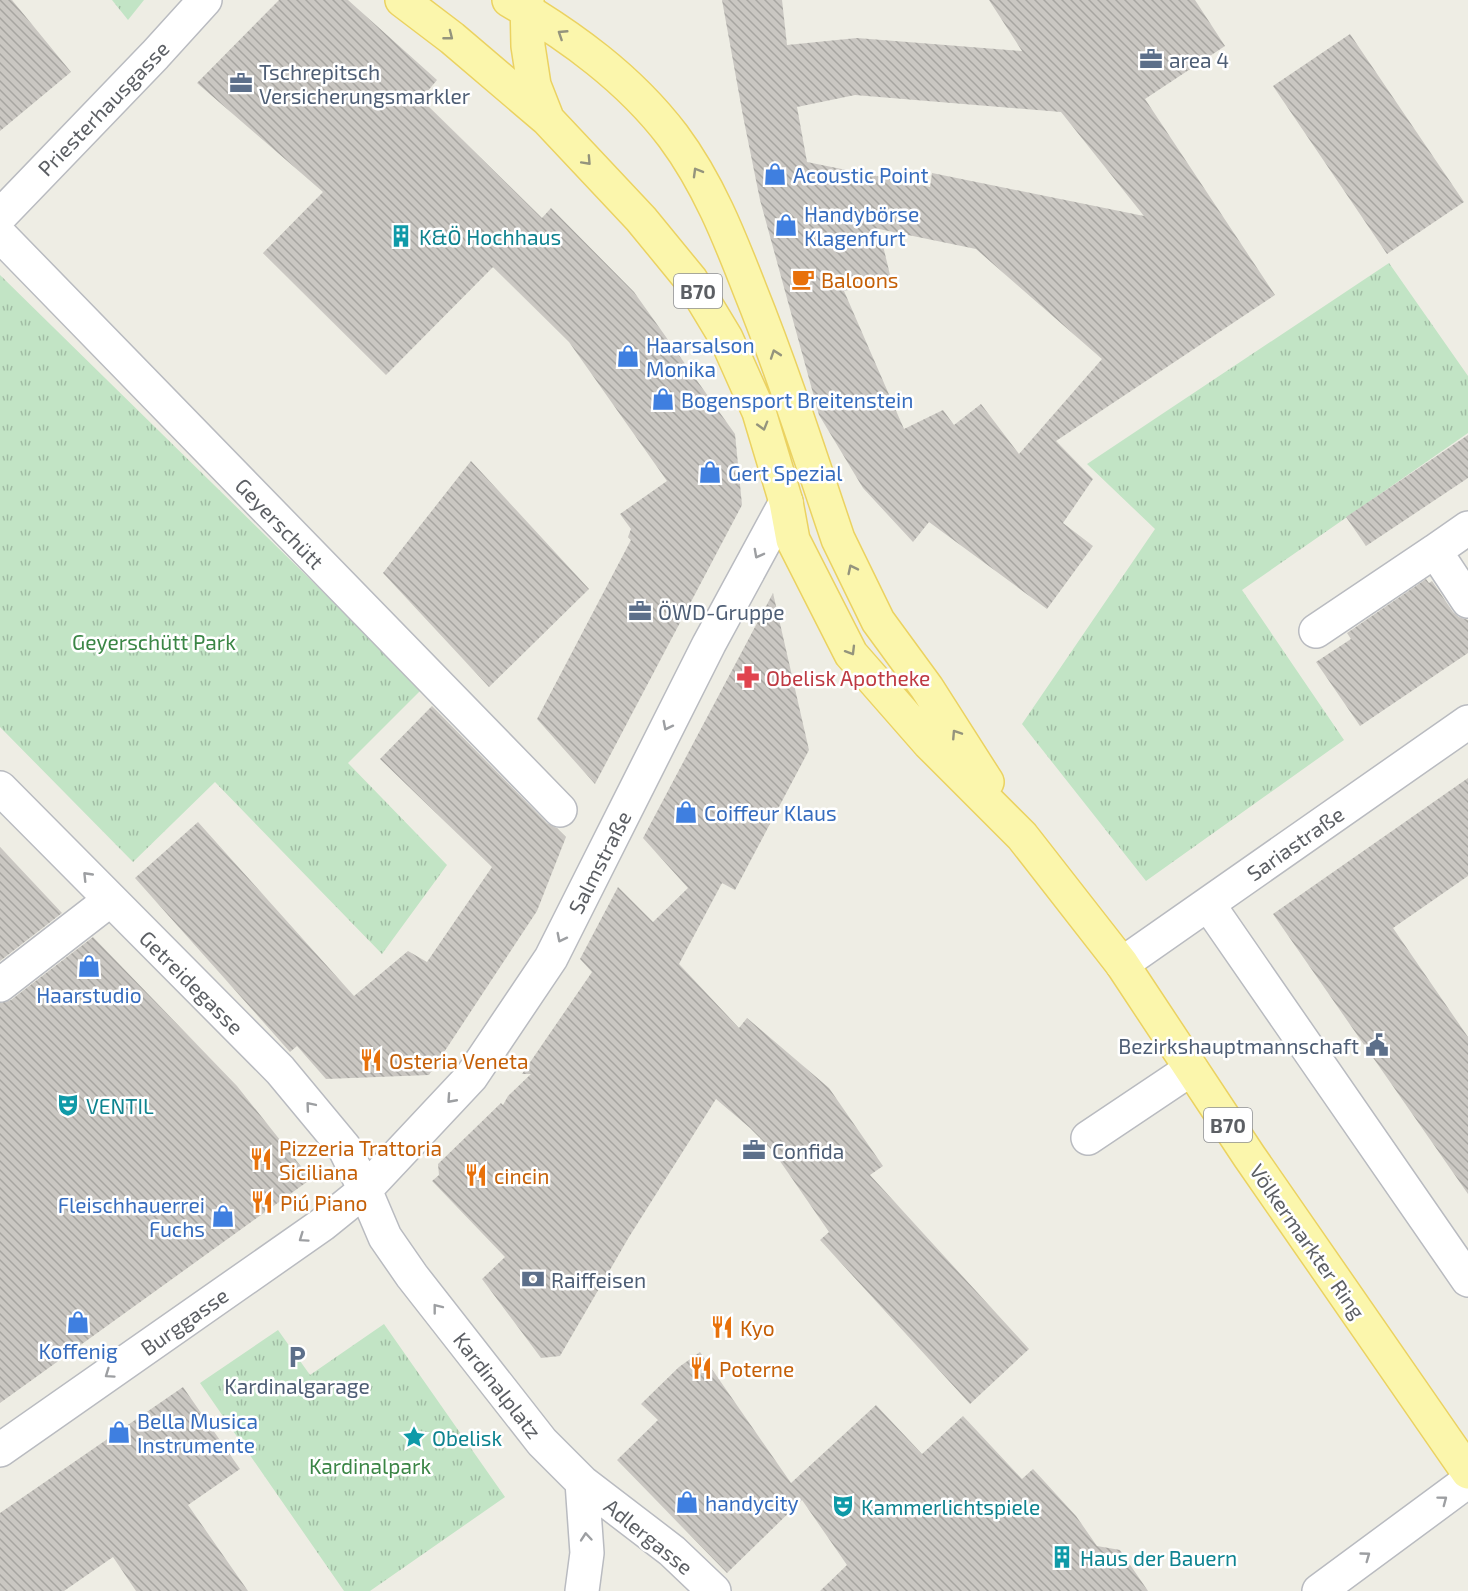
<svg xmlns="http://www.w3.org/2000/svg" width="1468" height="1591" font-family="'Exo 2',sans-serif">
	<defs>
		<pattern id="park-tufts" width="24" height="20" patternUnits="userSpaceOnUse" patternTransform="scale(1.5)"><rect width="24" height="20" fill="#c2e4c5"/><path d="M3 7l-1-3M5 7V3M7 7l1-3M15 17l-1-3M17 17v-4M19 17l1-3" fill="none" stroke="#a1bca4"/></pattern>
		<pattern id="building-back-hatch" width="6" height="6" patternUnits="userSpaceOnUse" patternTransform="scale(1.5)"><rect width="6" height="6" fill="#cac7c2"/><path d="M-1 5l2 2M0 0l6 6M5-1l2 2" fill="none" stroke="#a7a5a1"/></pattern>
	</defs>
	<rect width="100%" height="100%" fill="#eeede4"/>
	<!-- park -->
	<path fill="url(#park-tufts)" d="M112,0H144L128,20Z
		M1389,263L1468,376V433L1242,590L1344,740L1146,881L1022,724L1155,529L1087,464Z
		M0,275L422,689L348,763L447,865L382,954L215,782L133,862L0,727Z
		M384,1324L505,1497L370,1591H344L200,1383L278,1330L310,1375Z"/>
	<!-- building -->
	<path fill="url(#building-back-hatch)" fill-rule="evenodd" d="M0,0H12L71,72L0,131Z
		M279,0H348L437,80L421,99L542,218L551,208L634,292L735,434L742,505L595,784L537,719L631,540L628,537L631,529L620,514L667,481L569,342L493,267L386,375L263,253L323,192L197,83Z
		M722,0H782L787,45L857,38L1022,51L989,0H1195L1225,46L1145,99L1275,295L1056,441L1093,479L1063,523L1093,546L1047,609L929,522L913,542L863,488L819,415L760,200L743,116ZM855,95L1061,112L1144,216L932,173L930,187L807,162L797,107ZM879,229L976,249L1102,359L1019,454L981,404L954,425L943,410L904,429L844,291L891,279Z
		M1350,34L1464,202L1387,254L1273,86Z
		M1468,435V478L1366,546L1346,517Z
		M471,461L589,589L489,687L383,573Z
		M1426,579L1429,583L1432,581L1453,612L1459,617L1468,620V653L1360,726L1316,662L1351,639L1347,633Z
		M773,593L809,750L735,890L722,883L679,964L739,1028L747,1018L829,1088L883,1166L870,1175L1029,1349L970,1404L820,1240L829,1232L773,1151L750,1128L716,1099L629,1237L560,1356L541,1358L482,1279L505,1257L432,1181L439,1175L438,1164L501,1103L503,1105L508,1096L531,1074H522L592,972L580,959L618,887L653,922L688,888L643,838Z
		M432,706L547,823L557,828L566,837L537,911L429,1075L326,1079L297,1046L290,1052L135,878L198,822L354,996L408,951L427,962L492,867L380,759Z
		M1468,778V876L1393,928L1468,1037V1194L1273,914Z
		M0,847L62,913L0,961Z
		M93,937L237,1086L311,1179L0,1403V1003L11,1000Z
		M700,1352L791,1483L876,1405L922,1454L963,1416L1022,1479L1033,1469L1076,1516L1097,1546L1120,1550L1148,1591H820L847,1565L802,1500L727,1573L617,1460L658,1420L641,1404L679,1367Z
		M183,1387L240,1469L188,1505L248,1591H136L113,1557L64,1591H0V1513Z"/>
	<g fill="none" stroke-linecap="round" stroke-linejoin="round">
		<!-- minor casing -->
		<g stroke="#b9bbc0" stroke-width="36">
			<path id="minor" d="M0,216L155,55L205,0
				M0,235L560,810
				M1435,551L1468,528
				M1316,631L1435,551L1468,601
				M0,788L280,1070L344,1147L365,1190L385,1237L412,1276L542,1442L582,1482L672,1551L714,1591
				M1208,904L1468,1280
				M1122,964L1468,722
				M0,985L110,900
				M1088,1138L1191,1069
				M0,1450L323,1224L365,1190L471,1077L551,958L709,644L786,502
				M582,1482L587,1553L582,1591
				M1319,1591L1468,1481"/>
		</g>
		<!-- major casing -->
		<g stroke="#ebd261" stroke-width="36">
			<path id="major" d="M402,0L452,38L547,119L641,219L691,280L726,338L759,412L786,502L793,540L851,654L929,743L1022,836L1122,964L1249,1156L1468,1472
				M509,0C570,36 629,78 673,136C708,183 729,236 750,290C783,372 810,456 838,539L878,621L927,688L987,782
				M527,0L528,46L534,85L547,118"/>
		</g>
		<!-- minor -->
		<use href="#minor" stroke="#fff" stroke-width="33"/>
		<!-- major -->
		<use href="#major" stroke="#fbf6ac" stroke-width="33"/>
	</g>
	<!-- one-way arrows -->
	<defs><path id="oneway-chevron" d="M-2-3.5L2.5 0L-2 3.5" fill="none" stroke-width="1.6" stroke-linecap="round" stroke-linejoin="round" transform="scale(1.5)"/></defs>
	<g stroke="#94947d">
		<use href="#oneway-chevron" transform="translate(562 34) rotate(-147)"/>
		<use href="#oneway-chevron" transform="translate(449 36) rotate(38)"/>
		<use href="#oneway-chevron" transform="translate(587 161) rotate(47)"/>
		<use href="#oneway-chevron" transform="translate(697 172) rotate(-120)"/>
		<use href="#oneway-chevron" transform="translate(775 354) rotate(-109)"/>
		<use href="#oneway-chevron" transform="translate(763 426) rotate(74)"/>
		<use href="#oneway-chevron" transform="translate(852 569) rotate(-116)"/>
		<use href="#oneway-chevron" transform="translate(851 651) rotate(59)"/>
		<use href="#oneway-chevron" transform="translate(956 734) rotate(-123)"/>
	</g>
	<g stroke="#9d9fa2">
		<use href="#oneway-chevron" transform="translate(758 554) rotate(118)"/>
		<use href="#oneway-chevron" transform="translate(667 726) rotate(117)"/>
		<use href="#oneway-chevron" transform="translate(87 876) rotate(-134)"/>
		<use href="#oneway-chevron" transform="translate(561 938) rotate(117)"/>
		<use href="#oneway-chevron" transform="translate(451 1099) rotate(132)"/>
		<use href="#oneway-chevron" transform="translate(310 1106) rotate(-130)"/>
		<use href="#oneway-chevron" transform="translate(303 1238) rotate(145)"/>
		<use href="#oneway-chevron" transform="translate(437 1308) rotate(-128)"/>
		<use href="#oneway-chevron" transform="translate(109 1374) rotate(145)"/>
		<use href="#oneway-chevron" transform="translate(1443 1500) rotate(-37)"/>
		<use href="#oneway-chevron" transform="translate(586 1537) rotate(-95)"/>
		<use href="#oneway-chevron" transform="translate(1366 1556) rotate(-36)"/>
	</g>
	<!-- icons -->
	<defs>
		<g id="office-bare" transform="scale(1.8)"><path d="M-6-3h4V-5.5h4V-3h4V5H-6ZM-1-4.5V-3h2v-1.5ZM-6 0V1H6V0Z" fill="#5c6f8a" stroke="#fff" stroke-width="2.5" paint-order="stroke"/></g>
		<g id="shop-bare" transform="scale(1.8)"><path d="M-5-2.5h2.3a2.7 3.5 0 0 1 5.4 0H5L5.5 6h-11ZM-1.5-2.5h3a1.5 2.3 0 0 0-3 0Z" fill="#3f7fe0" stroke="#fff" stroke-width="2.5" paint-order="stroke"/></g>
		<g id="building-bare" transform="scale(1.8)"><path d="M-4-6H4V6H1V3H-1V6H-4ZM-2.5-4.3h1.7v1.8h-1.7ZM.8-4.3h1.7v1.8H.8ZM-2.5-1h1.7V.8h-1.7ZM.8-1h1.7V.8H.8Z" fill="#0f9aa8" stroke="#fff" stroke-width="2.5" paint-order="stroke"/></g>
		<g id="cafe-bare" transform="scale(1.8)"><path d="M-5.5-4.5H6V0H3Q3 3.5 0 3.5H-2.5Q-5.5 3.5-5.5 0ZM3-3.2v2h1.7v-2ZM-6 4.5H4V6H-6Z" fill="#e8710a" stroke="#fff" stroke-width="2.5" paint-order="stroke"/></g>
		<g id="pharmacy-bare" transform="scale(1.8)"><path d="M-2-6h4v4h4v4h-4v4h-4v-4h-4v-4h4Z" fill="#e0444e" stroke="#fff" stroke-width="2.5" paint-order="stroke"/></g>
		<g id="civic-bare" transform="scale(1.8)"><path d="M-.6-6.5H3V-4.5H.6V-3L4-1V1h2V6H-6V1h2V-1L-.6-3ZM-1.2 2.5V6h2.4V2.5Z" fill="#5c6f8a" stroke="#fff" stroke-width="2.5" paint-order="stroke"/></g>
		<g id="restaurant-bare" transform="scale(1.8)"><path d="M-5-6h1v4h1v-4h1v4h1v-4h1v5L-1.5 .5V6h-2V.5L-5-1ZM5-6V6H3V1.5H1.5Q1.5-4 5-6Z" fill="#e8710a" stroke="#fff" stroke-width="2.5" paint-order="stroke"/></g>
		<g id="theatre-bare" transform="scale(1.8)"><path d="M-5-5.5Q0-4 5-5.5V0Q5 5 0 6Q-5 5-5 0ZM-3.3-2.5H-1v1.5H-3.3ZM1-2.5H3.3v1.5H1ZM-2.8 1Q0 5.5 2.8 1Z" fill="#0f9aa8" stroke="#fff" stroke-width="2.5" paint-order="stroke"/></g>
		<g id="bank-bare" transform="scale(1.8)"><path d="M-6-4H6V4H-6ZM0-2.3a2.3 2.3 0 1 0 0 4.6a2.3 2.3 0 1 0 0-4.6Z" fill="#5c6f8a" stroke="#fff" stroke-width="2.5" paint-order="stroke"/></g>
		<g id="parking-bare" transform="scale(1.8)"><path d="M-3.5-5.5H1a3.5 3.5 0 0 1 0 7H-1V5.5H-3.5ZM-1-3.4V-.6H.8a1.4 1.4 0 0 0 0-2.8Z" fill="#5c6f8a" stroke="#fff" stroke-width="2.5" paint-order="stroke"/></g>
		<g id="sight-bare" transform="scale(1.8)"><path d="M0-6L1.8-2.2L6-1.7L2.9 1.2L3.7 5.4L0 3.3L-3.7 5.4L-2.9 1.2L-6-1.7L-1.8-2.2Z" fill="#0f9aa8" stroke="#fff" stroke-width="2.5" paint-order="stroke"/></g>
	</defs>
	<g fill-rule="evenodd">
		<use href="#office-bare" x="1151" y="59"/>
		<use href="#office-bare" x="241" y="83"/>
		<use href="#shop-bare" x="775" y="174"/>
		<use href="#shop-bare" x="786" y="225"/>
		<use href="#building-bare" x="401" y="236"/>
		<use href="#cafe-bare" x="803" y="279"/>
		<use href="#shop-bare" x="628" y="356"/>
		<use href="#shop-bare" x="663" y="399"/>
		<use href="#shop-bare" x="710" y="472"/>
		<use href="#office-bare" x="640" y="611"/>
		<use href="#pharmacy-bare" x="748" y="677"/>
		<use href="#shop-bare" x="686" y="812"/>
		<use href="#shop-bare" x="89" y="966"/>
		<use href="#civic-bare" x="1377" y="1045"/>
		<use href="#restaurant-bare" x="371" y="1060"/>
		<use href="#theatre-bare" x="68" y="1105"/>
		<use href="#office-bare" x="754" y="1150"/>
		<use href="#restaurant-bare" x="261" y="1159"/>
		<use href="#restaurant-bare" x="476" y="1175"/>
		<use href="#restaurant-bare" x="262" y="1202"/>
		<use href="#shop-bare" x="223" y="1216"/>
		<use href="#bank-bare" x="533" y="1279"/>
		<use href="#shop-bare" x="78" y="1322"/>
		<use href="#restaurant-bare" x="722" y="1327"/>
		<use href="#parking-bare" x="297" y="1357"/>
		<use href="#restaurant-bare" x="701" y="1368"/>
		<use href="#shop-bare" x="119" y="1432"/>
		<use href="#sight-bare" x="414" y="1437"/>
		<use href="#shop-bare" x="687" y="1502"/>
		<use href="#theatre-bare" x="843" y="1506"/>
		<use href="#building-bare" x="1062" y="1557"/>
	</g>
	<g text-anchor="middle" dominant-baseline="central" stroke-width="5" stroke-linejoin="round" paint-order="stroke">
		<!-- shield labels -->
		<g fill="#fff" stroke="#8d8f92" stroke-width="1.5">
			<rect x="674" y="274" width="48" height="34" rx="4.5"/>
			<rect x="1204" y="1108" width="48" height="34" rx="4.5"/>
		</g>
		<g font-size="20" font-weight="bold" fill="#5c5f64">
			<text x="698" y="291">B70</text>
			<text x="1228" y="1125">B70</text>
		</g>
		<!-- service labels -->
		<g font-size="21" fill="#4e5e75" stroke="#fff" text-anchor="start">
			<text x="1169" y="59">area 4</text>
			<text x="259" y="71">Tschrepitsch<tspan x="259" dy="24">Versicherungsmarkler</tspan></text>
			<text x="658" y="611">ÖWD-Gruppe</text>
			<text x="1359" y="1045" text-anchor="end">Bezirkshauptmannschaft</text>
			<text x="772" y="1150">Confida</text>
			<text x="551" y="1279">Raiffeisen</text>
			<text x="297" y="1385" text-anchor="middle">Kardinalgarage</text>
		</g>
		<!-- street labels -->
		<g font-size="21" fill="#5c5f64" stroke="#fff">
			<text transform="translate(103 108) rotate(-46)">Priesterhausgasse</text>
			<text transform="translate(280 523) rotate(46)">Geyerschütt</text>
			<text transform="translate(1295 843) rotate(-35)">Sariastraße</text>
			<text transform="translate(599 862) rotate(-63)">Salmstraße</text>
			<text transform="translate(192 982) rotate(45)">Getreidegasse</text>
			<text transform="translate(1308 1241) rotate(55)">Völkermarkter Ring</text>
			<text transform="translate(184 1321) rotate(-35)">Burggasse</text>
			<text transform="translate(498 1385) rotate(52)">Kardinalplatz</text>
			<text transform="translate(649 1536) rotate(39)">Adlergasse</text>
		</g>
		<!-- shop labels -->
		<g font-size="21" fill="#366cbe" stroke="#fff" text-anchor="start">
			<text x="793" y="174">Acoustic Point</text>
			<text x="804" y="213">Handybörse<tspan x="804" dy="24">Klagenfurt</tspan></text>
			<text x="646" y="344">Haarsalson<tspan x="646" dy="24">Monika</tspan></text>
			<text x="681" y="399">Bogensport Breitenstein</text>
			<text x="728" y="472">Gert Spezial</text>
			<text x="704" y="812">Coiffeur Klaus</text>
			<text x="89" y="994" text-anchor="middle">Haarstudio</text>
			<text x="205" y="1204" text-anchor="end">Fleischhauerrei<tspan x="205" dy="24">Fuchs</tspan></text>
			<text x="78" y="1350" text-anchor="middle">Koffenig</text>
			<text x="137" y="1420">Bella Musica<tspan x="137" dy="24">Instrumente</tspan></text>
			<text x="705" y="1502">handycity</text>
		</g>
		<!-- culture labels -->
		<g font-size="21" fill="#0d838f" stroke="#fff" text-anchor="start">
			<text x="419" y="236">K&amp;Ö Hochhaus</text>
			<text x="86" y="1105">VENTIL</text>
			<text x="432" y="1437">Obelisk</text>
			<text x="861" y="1506">Kammerlichtspiele</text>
			<text x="1080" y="1557">Haus der Bauern</text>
		</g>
		<!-- food labels -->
		<g font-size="21" fill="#c56008" stroke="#fff" text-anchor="start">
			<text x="821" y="279">Baloons</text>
			<text x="389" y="1060">Osteria Veneta</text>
			<text x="279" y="1147">Pizzeria Trattoria<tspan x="279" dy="24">Siciliana</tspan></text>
			<text x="494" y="1175">cincin</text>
			<text x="280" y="1202">Piú Piano</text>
			<text x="740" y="1327">Kyo</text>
			<text x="719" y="1368">Poterne</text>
		</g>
		<!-- park labels -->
		<g font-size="21" fill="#3a8545" stroke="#fff">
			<text x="154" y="641">Geyerschütt Park</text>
			<text x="370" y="1465">Kardinalpark</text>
		</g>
		<!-- health labels -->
		<g font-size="21" fill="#be3a42" stroke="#fff" text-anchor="start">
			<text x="766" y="677">Obelisk Apotheke</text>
		</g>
	</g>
</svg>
